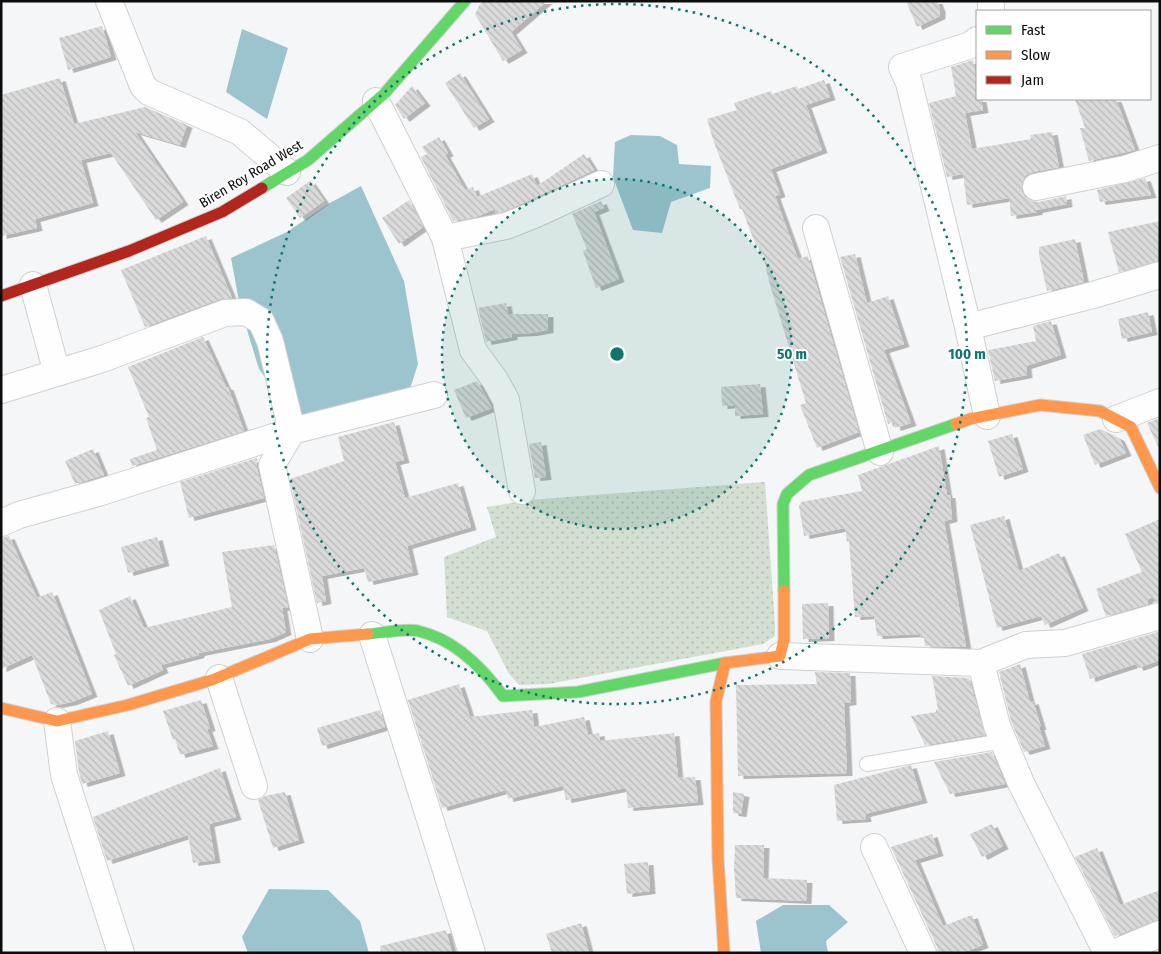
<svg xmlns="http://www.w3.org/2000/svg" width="1161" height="954" font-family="'Fira Sans Condensed',sans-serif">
	<defs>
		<pattern id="park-dots" width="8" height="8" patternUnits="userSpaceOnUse" patternTransform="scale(1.25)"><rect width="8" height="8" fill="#d3dfd0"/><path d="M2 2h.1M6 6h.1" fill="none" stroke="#b4beb1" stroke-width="1.8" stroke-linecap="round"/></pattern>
		<pattern id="building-back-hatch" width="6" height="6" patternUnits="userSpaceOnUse" patternTransform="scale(1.25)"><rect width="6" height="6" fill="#dadadb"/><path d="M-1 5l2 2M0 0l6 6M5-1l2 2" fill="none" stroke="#bababb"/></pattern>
		<filter id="shadow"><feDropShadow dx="5.5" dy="3" stdDeviation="0" flood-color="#0004"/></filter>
	</defs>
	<rect width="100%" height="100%" fill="#f5f6f7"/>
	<!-- park -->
	<path fill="url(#park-dots)" d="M765,482L775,624V636L763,644L548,684L519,685L509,674L487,631L447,617L444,557L496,537L487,507L529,500Z"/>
	<!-- water -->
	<path fill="#9cc4cf" d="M242,29L288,48L267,119L226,92Z
		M631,135L660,136L677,145L679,164L711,166L710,188L671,202L662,233L633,230L613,177L615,142Z
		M361,186L404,281L418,364L406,401L294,417L259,369L240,307L231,258L287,232L330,203Z
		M269,889L328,890L360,921L369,953H248L242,937Z
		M783,905H829L848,922L826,941L828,953H761L756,921Z"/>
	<!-- building -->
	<path fill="url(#building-back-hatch)" filter="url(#shadow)" d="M484,1H547L511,32L522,50L503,61L475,14L480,4Z
		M906,1H937L940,9V16L917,27Z
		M102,26L111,57L68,70L59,38Z
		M973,60L977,81V99H981L983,110L965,113L972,149L1031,139L1030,135L1052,132L1059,167L1033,172L1026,175L1022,183L1021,190L1025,197L1032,201L1039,202L1066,196L1067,204L1037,210V212L1011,216L1009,198L967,205L963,174L947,177L929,103L956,96L951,67Z
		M460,73L489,119L474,128L445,83Z
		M60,78L74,124L145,107L187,125L180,145L135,132L183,202L156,220L111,153L81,160L93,203L35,219L37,228L1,236V95Z
		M824,80L830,97L806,105L822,150L771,169L780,194L775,196L798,259L808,256L859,432L817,448L800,405L806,403L770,285L763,255L761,256L758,246H756L742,209H740L713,140L707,119L737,110L734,103L771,91L772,94L797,86L798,89Z
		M412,86L425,103L404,119L395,105Z
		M1075,99H1116L1135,150L1089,161L1080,128H1085Z
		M439,137L448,153L445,155L465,190L473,187L477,197L532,174L537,186L584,154L594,170L528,201L502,212L496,213L495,209L476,217L453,221L421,157L427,154L422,147Z
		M1145,178L1151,195L1100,202L1097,190Z
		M310,181L324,201L300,218L286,198Z
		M409,200L423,227L399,244L382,218Z
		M601,201L604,208L594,212L619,279L596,288L583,251L587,249L572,214Z
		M1160,221V260L1119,272L1108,232Z
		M206,236L232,298L220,299L145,327L121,270Z
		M1075,239L1084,282L1047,291L1039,255V247Z
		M855,254L867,303L888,296L904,344L884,350L911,423L895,428L894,422L888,424L840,257Z
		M506,303L508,314H548V330L532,333L512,334V337L486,342L478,308Z
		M1148,312L1152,332L1122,339L1118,319Z
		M1051,321L1061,355L1026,366L1027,375L995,381L988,350L1036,341L1033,326Z
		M203,337L226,387H228L244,431L132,466L130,459L157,450L146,418L149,417L128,367Z
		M477,381L492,408L466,418L454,390Z
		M760,384L763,414L735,416V405L722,406L721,387Z
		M1160,418V451L1147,423Z
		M394,422L404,460L395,462L405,498L458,483L471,527L407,546L413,572L368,582L364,568L322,576L326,601L317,603L290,479L344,461L338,437Z
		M1100,429L1119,438L1126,453L1095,465L1083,435Z
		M1012,434L1023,469L999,477L988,441Z
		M541,442L546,477L535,478L529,444Z
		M939,446L947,495H950L952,519L944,521L966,647L925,646L924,638H920V634L877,636L874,616L855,617L849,541L847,542L845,528L804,536L799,506L801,502L862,491L858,475Z
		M93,449L104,475L75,484L65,461Z
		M257,458V468L264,498L189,518L180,482Z
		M1004,516L1019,571L1059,553L1083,608L1045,625L1041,616L997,628L970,525Z
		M1160,519V601L1155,602L1153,597L1147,600L1148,604L1106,616L1096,589L1142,572L1125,534Z
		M9,536L37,598L52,592L92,694L72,702L57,705L51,704L32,655L1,669V538Z
		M157,537L164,563L128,573L121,547Z
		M274,545L288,607L282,608L286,632L270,639L199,653V655L161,665L163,670L128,686L114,655L116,654L99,610L130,596L144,628L232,607L222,552Z
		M828,603L829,638L803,639L802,604Z
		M1158,632L1160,637V660L1138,668L1136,664L1090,679L1082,654Z
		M1020,664L1030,702L1033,701L1041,727H1039L1045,746L1024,752L1011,721L999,672Z
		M815,672L850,673L851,702L844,703L847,773L738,776L736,685L817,684Z
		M932,676L969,678L985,735L925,745L911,716L936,712V710H938Z
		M459,684L470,717L532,710L534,727L584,717L588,735L599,733L600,741L674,733L678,778L695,777L698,802L628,808L626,788L566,800L563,786L508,799L506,790L442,808L408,700Z
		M201,700L210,728L207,729L213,746L180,755L175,739L173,740L163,711Z
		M380,710L385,727L322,746L317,728Z
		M108,731L120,773L82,784L79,772L75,741Z
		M992,752L1005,784L950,794L934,762Z
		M911,765L922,800L865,814L866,819L837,821L834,785Z
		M220,768L236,817L209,824L215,860L193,863L188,835L107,861L93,817Z
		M285,792L299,840L273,848L258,800L265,796Z
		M733,792L744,794L741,814L733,813Z
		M992,824L1003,846L982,857L970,834Z
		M932,834L938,853L915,860L943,926L972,915L983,945L962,953H938L937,947L891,847Z
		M735,845H764L763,878L807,880L806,901L736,898L734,868Z
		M1097,848L1120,905L1160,890V919L1115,936L1075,857Z
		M648,862L650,891L627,894L624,864Z
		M581,923L589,953H552L546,934Z
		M446,930L452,953H381L380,946Z"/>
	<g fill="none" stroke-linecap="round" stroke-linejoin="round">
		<!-- lane casing -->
		<g stroke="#cfd0d1" stroke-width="16">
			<path id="lane" d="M867,764L1003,741"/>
		</g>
		<!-- street casing -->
		<g stroke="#cfd0d1" stroke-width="28">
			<path id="street" d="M109,1L143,86L149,92L240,132L287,172
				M991,1V11
				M977,40L971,45L902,67L909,83L968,327L987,416
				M376,101L445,238L473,350L495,380L506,400L522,491
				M1036,187L1125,169L1160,158
				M816,228L880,452
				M445,238L506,226L534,215L601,184
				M33,285L57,373
				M968,327L1093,295L1160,275
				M1,390L102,359L225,313L246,312L261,321L270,341L292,431L434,395
				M1116,419L1160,402
				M1,523L19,515L98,493L292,431L272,465L310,639
				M372,635L472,953
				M780,656L981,663L1026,645L1065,643L1160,616
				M981,663L997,726L1021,783L1107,953
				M219,678L254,786
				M57,721L64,775L121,953
				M874,847L923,953
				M1114,953L1160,934"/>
		</g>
		<!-- fast casing -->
		<g stroke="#cfd0d1" stroke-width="13">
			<path id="fast" d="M262,188L308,160L384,94L465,1
				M784,591L783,504L787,494L809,475L956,424
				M368,634C380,633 408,628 418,631C454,639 482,667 503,696L578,692L725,663"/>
		</g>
		<!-- slow casing -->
		<g stroke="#cfd0d1" stroke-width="13">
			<path id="slow" d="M956,424L970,419L1040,405L1100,411L1131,427L1160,488
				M1,708L57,721L128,705L212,680L310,639L368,634
				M724,953L718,859L716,701L725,663L780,656L784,640V591"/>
		</g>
		<!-- jam casing -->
		<g stroke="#cfd0d1" stroke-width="13">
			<path id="jam" d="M1,296L129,251L222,212L262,188"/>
		</g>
		<!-- lane -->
		<use href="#lane" stroke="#fefefe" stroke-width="14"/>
		<!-- street -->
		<use href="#street" stroke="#fefefe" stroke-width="26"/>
		<!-- fast -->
		<use href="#fast" stroke="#63d668" stroke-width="11"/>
		<!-- slow -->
		<use href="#slow" stroke="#ff974d" stroke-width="11"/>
		<!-- jam -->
		<use href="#jam" stroke="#b3261e" stroke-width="11"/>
	</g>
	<!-- distance rings -->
	<circle cx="617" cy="354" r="175" fill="#0f766e" fill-opacity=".12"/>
	<g fill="none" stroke="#0f766e" stroke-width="2.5" stroke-dasharray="2.5 5">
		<circle cx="617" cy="354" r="175"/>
		<circle cx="617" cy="354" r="350"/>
	</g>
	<g text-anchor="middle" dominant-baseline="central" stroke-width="4" stroke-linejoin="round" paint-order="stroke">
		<!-- street labels -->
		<g font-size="14" fill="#0d0d0e" stroke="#fff">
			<text transform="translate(251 174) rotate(-31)">Biren Roy Road West</text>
		</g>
	</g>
	<circle cx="617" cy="354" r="8" fill="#0f766e" stroke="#fff" stroke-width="2.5"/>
	<g font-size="15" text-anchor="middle" font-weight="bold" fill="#0f766e" stroke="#fff" stroke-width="4" stroke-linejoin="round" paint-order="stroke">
		<text x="792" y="359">50 m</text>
		<text x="967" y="359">100 m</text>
	</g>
	<!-- border -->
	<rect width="1161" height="954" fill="none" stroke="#0d0d0e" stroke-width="5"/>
	<!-- legend -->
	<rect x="976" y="10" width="175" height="90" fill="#ffffff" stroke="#9e9e9f"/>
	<rect x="986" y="26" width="25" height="8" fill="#63d668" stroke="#9e9e9f"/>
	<text x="1021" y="35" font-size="15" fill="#0d0d0e">Fast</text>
	<rect x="986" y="51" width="25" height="8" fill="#ff974d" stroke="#9e9e9f"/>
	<text x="1021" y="60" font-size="15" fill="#0d0d0e">Slow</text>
	<rect x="986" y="76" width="25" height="8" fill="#b3261e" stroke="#9e9e9f"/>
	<text x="1021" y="85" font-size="15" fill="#0d0d0e">Jam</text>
</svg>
